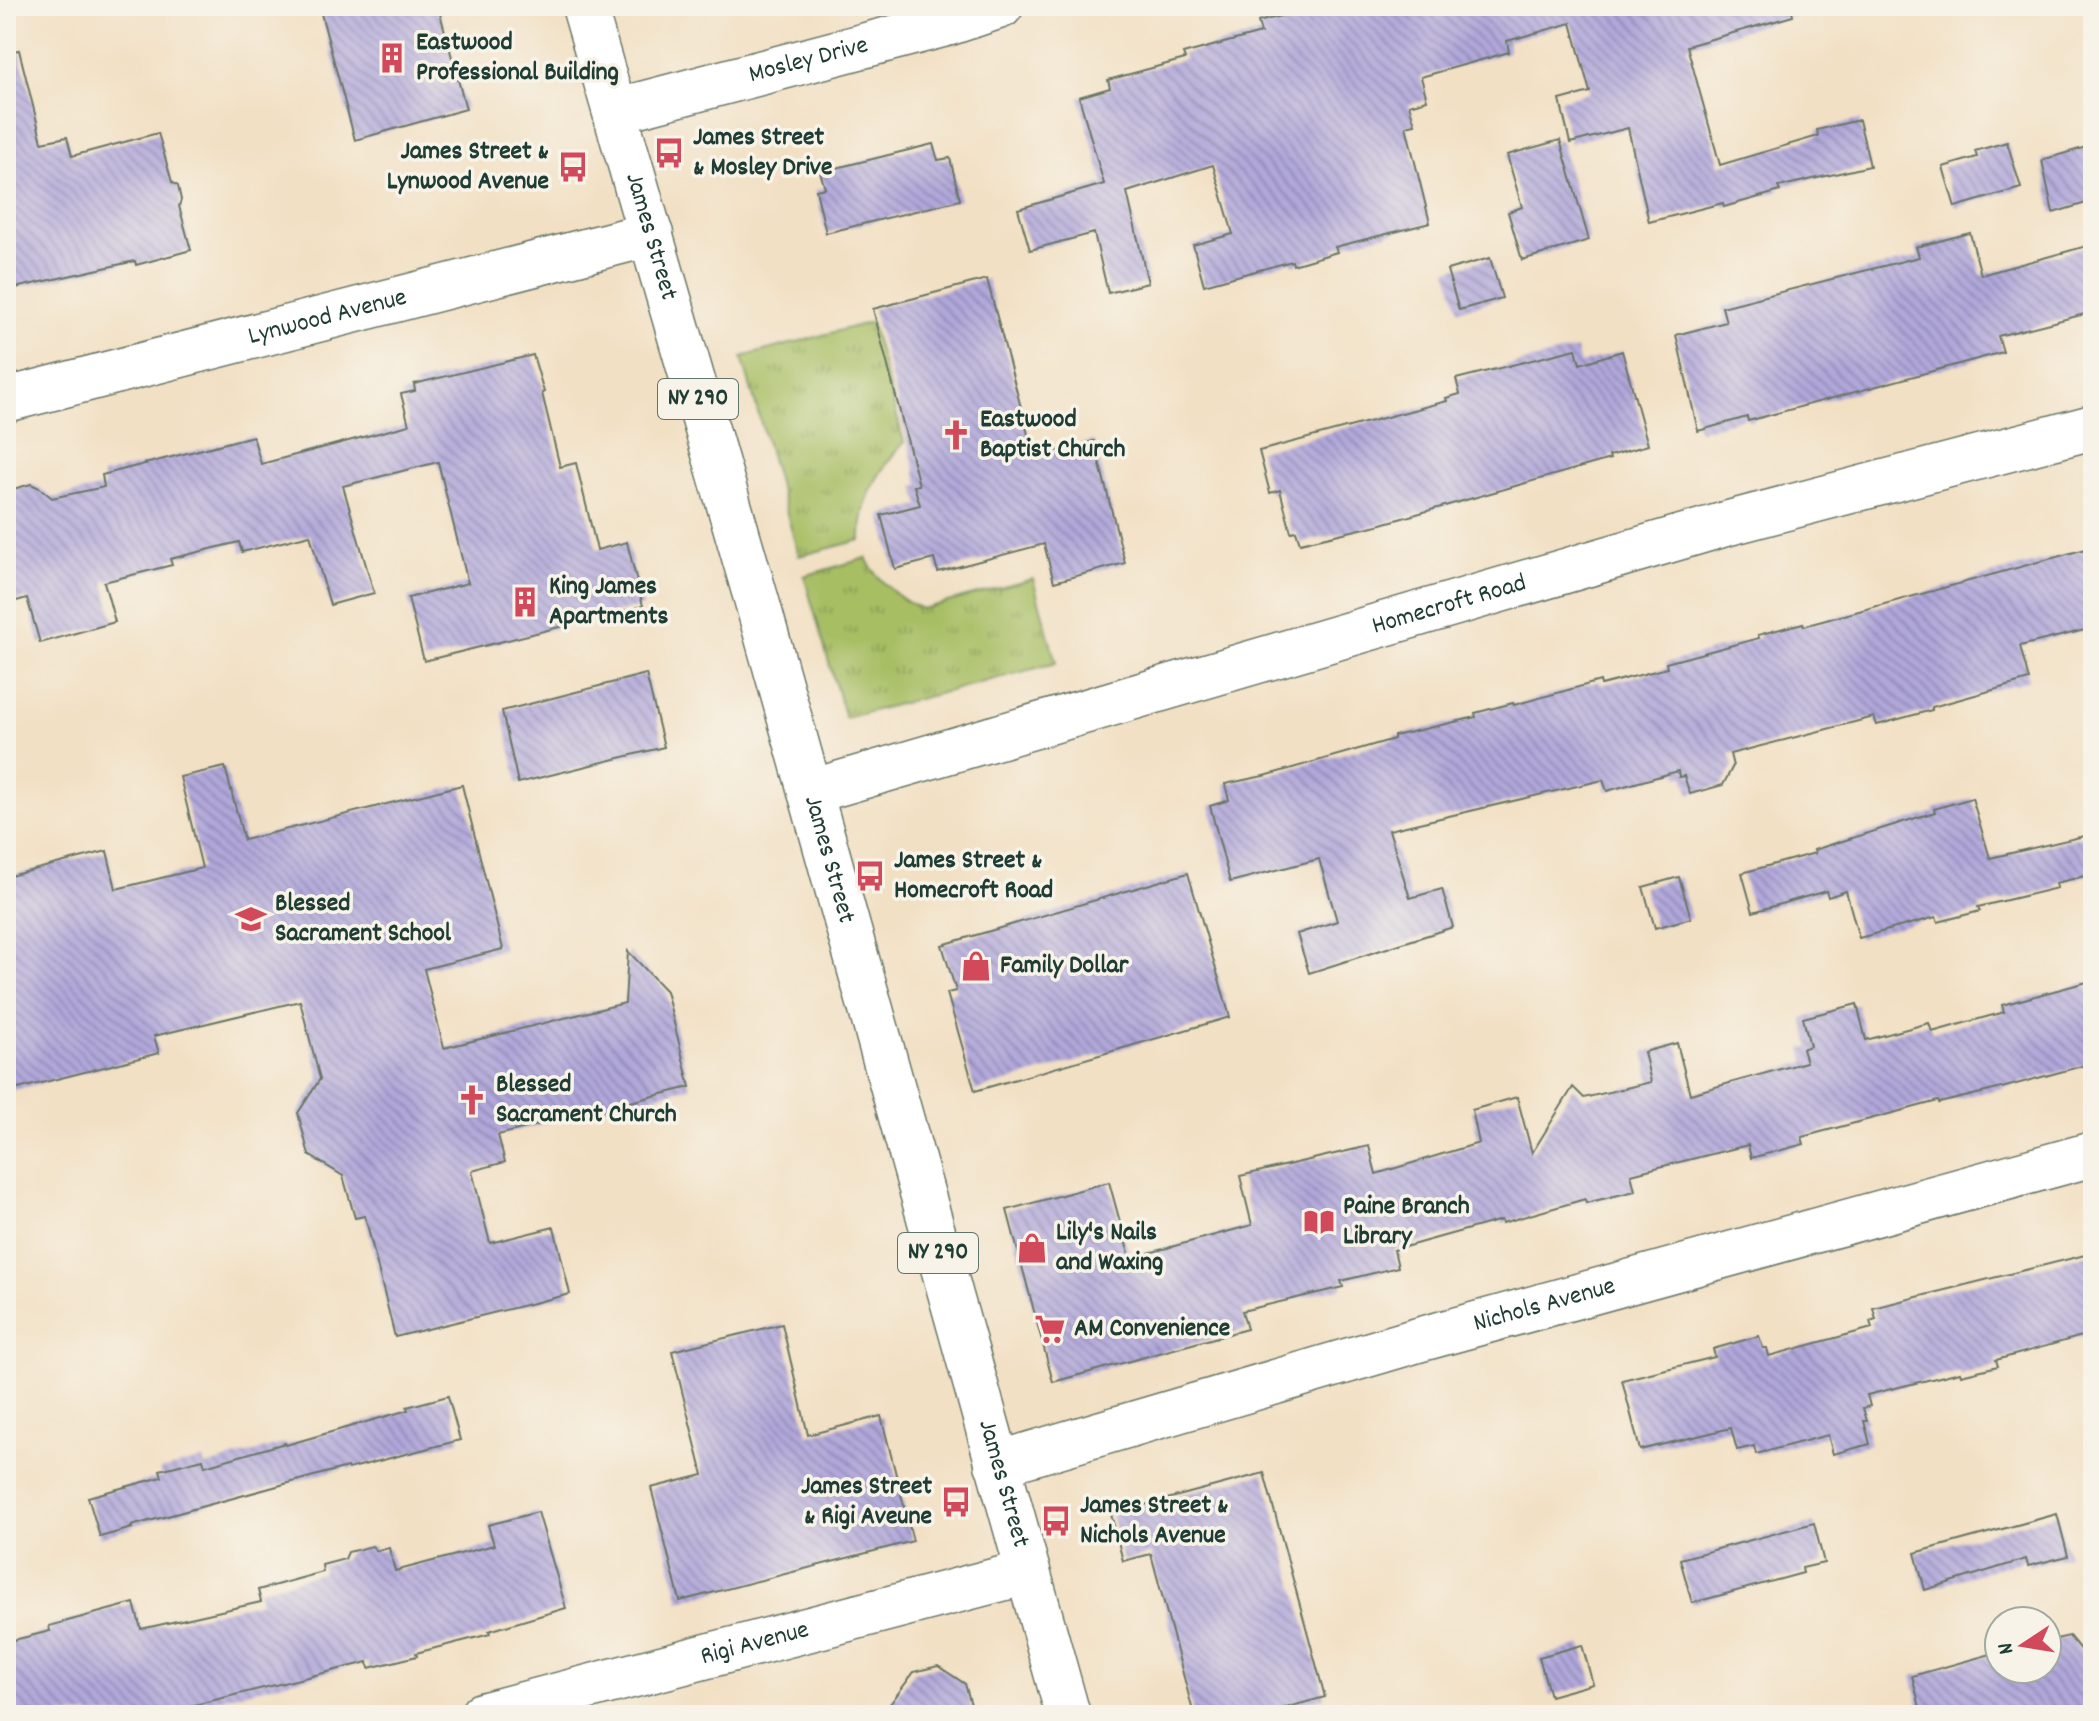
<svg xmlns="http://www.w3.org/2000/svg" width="2099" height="1721" font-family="Dekko,sans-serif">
	<defs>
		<pattern id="grass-tufts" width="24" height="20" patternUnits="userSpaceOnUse" patternTransform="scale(2)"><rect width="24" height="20" fill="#a7be63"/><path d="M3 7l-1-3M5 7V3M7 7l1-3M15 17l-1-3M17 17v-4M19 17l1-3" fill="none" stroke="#879c52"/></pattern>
		<pattern id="building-back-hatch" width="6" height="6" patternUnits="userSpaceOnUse" patternTransform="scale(2)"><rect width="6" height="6" fill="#b1a7da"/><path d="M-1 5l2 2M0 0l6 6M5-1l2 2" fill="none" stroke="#8f89b2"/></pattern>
	</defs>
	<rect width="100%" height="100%" fill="#f7f3e8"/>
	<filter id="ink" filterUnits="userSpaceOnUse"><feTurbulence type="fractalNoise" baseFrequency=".0125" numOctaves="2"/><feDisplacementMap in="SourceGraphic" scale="16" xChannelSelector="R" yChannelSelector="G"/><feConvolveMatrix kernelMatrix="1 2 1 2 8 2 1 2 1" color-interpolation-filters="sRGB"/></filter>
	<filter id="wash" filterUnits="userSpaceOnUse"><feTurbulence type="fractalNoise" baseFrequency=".006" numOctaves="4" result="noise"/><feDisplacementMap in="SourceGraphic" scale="32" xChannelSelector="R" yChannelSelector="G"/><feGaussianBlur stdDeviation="1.8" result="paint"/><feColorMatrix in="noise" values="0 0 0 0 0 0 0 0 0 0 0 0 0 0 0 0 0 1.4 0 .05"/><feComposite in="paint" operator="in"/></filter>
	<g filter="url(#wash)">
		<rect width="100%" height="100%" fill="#f2e0c4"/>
		<!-- grass -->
		<path fill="url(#grass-tufts)" stroke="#637e4c" stroke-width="2" d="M871,322L904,442C878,471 860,500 861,540L799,556L742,357Z
			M866,558C877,580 899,600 922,609L1033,579L1056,663L845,718L804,576Z"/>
		<g id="blocks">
			<!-- building -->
			<path fill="url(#building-back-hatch)" d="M319,6H438L466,109L355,140Z
				M1318,6H1791L1793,16L1687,46L1720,165L1818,136L1817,130L1859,120L1870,166L1778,187L1780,191L1724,207L1723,203L1649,222L1628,128L1570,143L1560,100L1590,92L1571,23L1507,41L1509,52L1421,77L1427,100L1409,105L1415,124L1406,126L1430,223L1335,247L1337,252L1293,265L1292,261L1204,285L1193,245L1233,234L1213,165L1127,192L1148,283L1108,293L1094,233L1030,250L1018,209L1104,184L1079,97L1110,88L1108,80L1185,59L1183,54L1261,33L1258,22Z
				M19,50L42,142L67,137L72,156L158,133L172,182L178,186L181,200L179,206L191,250L136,265L135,261L6,290V52Z
				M1560,140L1589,240L1522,260L1508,212L1522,207L1507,155Z
				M2007,142L2021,188L1955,207L1943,167L1977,157L1975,151Z
				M933,144L938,160L950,158L960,200L826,233L816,190L825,188L820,172Z
				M2093,145V201L2053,213L2042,160Z
				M1970,233L1981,275L2087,246L2093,268V312L1998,336L2003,352L1748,421L1747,417L1698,431L1676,335L1726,322L1722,307L1919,257L1916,247Z
				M1490,258L1502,298L1459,310L1447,270Z
				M987,279L1034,457L1094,441L1125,563L1054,582L1044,544L938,572L934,559L895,569L881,515L920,505L914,486L919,485L873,309Z
				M1576,349L1580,364L1622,351L1648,445L1609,456L1610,459L1378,525L1300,543L1296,531L1291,532L1280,490L1270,493L1259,451L1447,401L1446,398L1460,394L1456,379Z
				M533,355L544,392L542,393L560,467L576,463L597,550L627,542L643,606L424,661L408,598L468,583L438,462L343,486L374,593L330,605L310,535L242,552L239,542L170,559L172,565L104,582L115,622L40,643L27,598L6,604V491L31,484L40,488L52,498L104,487L102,475L253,436L261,464L409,425L401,394L415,391L414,384Z
				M2093,547V628L2020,646L2029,680L1932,707V710L1877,725L1874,717L1730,754L1733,766L1723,785L1690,794L1684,776L1679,777L1678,771L1607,791L1603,780L1389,830L1410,898L1442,889L1453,927L1309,973L1297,934L1337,921L1319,859L1230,882L1210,806L1229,800L1225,784L1268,775L1394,739V736L1476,717L1475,713L1513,703L1514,705L1600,681L1601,685L1667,668L1666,663L1759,638L1758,635L1803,623L1804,626Z
				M646,674L664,747L518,783L502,711Z
				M225,767L244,840L462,785L503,949L424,969L444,1048L625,1003L628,951L666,991L690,1087L498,1135L505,1162L472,1171L490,1243L554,1227L570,1294L395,1337L365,1216L355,1218L343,1176L309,1155L298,1113L320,1079L300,1001L154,1036L159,1053L6,1092V877L107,851L116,889L202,868L180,777Z
				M1972,798L1990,858L2093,834V874L2056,883L2057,888L1978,907L1980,911L1938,922L1936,917L1859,938L1846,891L1828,897L1826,891L1753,912L1742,873L1815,853L1814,850L1935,812L1934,809Z
				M1188,873L1230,1017L975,1091L947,993L956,991L942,945Z
				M1679,877L1691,918L1655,928L1643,887Z
				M2087,982L2093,1004V1063L1998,1089L1939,1103L1938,1101L1802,1137L1804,1144L1751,1158L1748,1145L1631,1174L1635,1191L1586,1203L1585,1199L1502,1223L1501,1220L1394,1250L1398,1267L1341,1281L1343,1287L1242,1311L1247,1329L1053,1382L1007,1210L1109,1182L1130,1258L1252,1225L1240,1176L1369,1146L1376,1174L1479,1143L1472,1110L1517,1097L1532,1153L1573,1087L1584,1098L1651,1082L1644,1052L1677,1043L1690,1094L1806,1062L1802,1049L1810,1046L1803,1018L1857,1004L1866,1040L1929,1023L1932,1032L2004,1012L2002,1005Z
				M2093,1253V1333L1996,1360L1998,1366L1961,1375L1960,1372L1867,1395L1870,1406L1863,1408L1867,1421H1864L1870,1444L1833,1454L1828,1435L1756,1454L1754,1446L1737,1450L1731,1428L1640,1450L1622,1380L1715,1357L1713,1349L1759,1336L1763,1348H1767L1769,1356L1872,1328L1870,1321L1876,1319L1873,1308Z
				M782,1324L808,1435L881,1416L913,1541L680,1601L651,1488L703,1475L672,1351Z
				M448,1396L460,1440L348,1469L347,1467L131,1526L132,1528L100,1537L88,1497L162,1477L160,1470L203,1459L205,1466L285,1443L286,1445L408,1410L407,1407Z
				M1264,1473L1325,1697L1259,1715H1194L1151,1554L1123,1561L1111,1514Z
				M538,1512L566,1608L489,1631L490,1634L416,1653L417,1656L369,1668L368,1662L154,1715H19L6,1667V1642L50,1631L49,1626L134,1603L141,1629L261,1602L258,1590L323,1572L322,1565L345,1559L348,1552L372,1546L377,1551L389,1548L395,1571L494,1545L488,1525Z
				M2057,1514L2068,1556L2028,1566L2026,1559L1925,1590L1915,1553Z
				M1814,1523L1824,1563L1802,1568L1803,1573L1692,1603L1680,1559Z
				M2069,1636L2088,1659L2093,1679V1715H1922L1912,1676L1998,1652L1999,1669H2047V1641Z
				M1582,1645L1593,1684L1550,1696L1539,1657Z
				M938,1666L965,1684L974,1715H882L914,1672Z"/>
		</g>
	</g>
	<g filter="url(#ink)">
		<use href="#blocks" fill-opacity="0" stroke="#697666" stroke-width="2"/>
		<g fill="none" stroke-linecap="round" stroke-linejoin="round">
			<!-- minor casing -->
			<g stroke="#697666" stroke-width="47">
				<g id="minor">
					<path id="s1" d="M615,111L950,23L1001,6"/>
					<path id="s2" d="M6,400L651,234"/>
					<path id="s3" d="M810,792L1729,523L2093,427"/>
					<path id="s4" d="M997,1464L1418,1340L2093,1154"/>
					<path id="s5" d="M482,1715L1028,1572"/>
				</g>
			</g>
			<!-- major casing -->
			<g stroke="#697666" stroke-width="47">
				<g id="major">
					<path id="s6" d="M584,6L758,605L1068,1715"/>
				</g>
			</g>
			<!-- minor -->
			<use href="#minor" stroke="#fff" stroke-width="44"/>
			<!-- major -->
			<use href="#major" stroke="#fff" stroke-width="44"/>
		</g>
	</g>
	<!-- icons -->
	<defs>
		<g id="building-bare" transform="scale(2.4)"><path d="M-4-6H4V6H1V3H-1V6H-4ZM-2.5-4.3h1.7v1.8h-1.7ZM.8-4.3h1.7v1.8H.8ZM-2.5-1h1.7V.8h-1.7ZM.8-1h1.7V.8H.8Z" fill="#d1495b" stroke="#f7f3e8" stroke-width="2.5" paint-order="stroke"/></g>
		<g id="bus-bare" transform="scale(2.4)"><path d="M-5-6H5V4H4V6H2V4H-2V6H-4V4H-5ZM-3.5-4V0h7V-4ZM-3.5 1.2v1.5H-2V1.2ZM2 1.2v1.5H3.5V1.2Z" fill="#d1495b" stroke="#f7f3e8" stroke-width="2.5" paint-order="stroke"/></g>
		<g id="church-bare" transform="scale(2.4)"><path d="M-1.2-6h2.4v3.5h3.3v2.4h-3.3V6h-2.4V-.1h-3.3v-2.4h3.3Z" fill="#d1495b" stroke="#f7f3e8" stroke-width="2.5" paint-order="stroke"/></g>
		<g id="school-bare" transform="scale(2.4)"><path d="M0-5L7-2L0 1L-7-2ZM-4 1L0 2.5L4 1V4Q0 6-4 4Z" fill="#d1495b" stroke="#f7f3e8" stroke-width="2.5" paint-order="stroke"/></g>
		<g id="shop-bare" transform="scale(2.4)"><path d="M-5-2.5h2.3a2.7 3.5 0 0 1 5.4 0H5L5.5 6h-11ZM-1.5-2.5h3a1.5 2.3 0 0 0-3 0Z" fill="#d1495b" stroke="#f7f3e8" stroke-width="2.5" paint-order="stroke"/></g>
		<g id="library-bare" transform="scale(2.4)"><path d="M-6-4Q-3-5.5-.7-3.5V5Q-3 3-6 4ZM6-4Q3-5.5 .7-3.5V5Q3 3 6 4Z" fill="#d1495b" stroke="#f7f3e8" stroke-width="2.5" paint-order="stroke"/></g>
		<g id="supermarket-bare" transform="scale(2.4)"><path d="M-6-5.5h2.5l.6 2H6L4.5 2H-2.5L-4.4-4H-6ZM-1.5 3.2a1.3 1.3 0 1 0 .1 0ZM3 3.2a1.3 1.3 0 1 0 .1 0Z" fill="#d1495b" stroke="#f7f3e8" stroke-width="2.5" paint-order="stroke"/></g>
	</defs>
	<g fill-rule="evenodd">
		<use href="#building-bare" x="392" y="58"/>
		<use href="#bus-bare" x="669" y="153"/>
		<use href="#bus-bare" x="573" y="167"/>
		<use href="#church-bare" x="956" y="435"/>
		<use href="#building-bare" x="525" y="602"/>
		<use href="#bus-bare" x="870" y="876"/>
		<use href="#school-bare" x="251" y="919"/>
		<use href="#shop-bare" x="976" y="966"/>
		<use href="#church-bare" x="472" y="1100"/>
		<use href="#library-bare" x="1319" y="1222"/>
		<use href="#shop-bare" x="1032" y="1248"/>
		<use href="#supermarket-bare" x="1050" y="1329"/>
		<use href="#bus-bare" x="956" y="1502"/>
		<use href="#bus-bare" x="1056" y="1521"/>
	</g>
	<g text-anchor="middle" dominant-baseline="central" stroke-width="7" stroke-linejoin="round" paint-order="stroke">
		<!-- shield labels -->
		<g fill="#f7f3e8" stroke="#60746a" stroke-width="2">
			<rect x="658" y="379" width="80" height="40" rx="6"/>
			<rect x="898" y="1233" width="80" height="40" rx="6"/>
		</g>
		<g font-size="24" font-weight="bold" fill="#1f3d34">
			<text x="698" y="399">NY 290</text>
			<text x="938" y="1253">NY 290</text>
		</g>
		<!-- poi labels -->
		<g font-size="26" font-weight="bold" fill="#1f3d34" stroke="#f7f3e8" text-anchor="start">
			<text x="416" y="43">Eastwood<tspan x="416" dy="30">Professional Building</tspan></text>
			<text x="693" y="138">James Street<tspan x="693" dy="30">&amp; Mosley Drive</tspan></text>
			<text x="549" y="152" text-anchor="end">James Street &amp;<tspan x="549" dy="30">Lynwood Avenue</tspan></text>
			<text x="980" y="420">Eastwood<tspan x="980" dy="30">Baptist Church</tspan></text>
			<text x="549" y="587">King James<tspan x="549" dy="30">Apartments</tspan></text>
			<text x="894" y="861">James Street &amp;<tspan x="894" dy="30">Homecroft Road</tspan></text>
			<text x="275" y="904">Blessed<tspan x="275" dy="30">Sacrament School</tspan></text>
			<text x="1000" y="966">Family Dollar</text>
			<text x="496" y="1085">Blessed<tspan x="496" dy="30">Sacrament Church</tspan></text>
			<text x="1343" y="1207">Paine Branch<tspan x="1343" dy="30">Library</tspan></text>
			<text x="1056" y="1233">Lily's Nails<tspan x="1056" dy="30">and Waxing</tspan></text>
			<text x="1074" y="1329">AM Convenience</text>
			<text x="932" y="1487" text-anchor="end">James Street<tspan x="932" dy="30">&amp; Rigi Aveune</tspan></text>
			<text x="1080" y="1506">James Street &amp;<tspan x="1080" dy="30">Nichols Avenue</tspan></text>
		</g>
		<!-- street labels -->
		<g font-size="26" fill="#1f3d34" stroke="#f7f3e8">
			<text stroke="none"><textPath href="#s1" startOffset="200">Mosley Drive</textPath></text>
			<text stroke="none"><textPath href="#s6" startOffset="240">James Street</textPath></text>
			<text stroke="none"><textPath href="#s2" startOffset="332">Lynwood Avenue</textPath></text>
			<text stroke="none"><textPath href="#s3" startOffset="666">Homecroft Road</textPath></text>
			<text stroke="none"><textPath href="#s6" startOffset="888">James Street</textPath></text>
			<text stroke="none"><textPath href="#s4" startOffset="570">Nichols Avenue</textPath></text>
			<text stroke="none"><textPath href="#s6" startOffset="1536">James Street</textPath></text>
			<text stroke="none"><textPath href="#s5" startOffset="282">Rigi Avenue</textPath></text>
		</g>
	</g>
	<!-- margin -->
	<rect width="2099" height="1721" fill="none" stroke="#f7f3e8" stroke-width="32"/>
	<!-- north arrow -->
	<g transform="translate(2023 1645) rotate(258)"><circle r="38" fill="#f7f3e8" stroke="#a1aaa0" stroke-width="2"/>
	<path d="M0-6L14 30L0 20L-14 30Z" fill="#d1495b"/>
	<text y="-12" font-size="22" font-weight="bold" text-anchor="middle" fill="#1f3d34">N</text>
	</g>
</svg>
